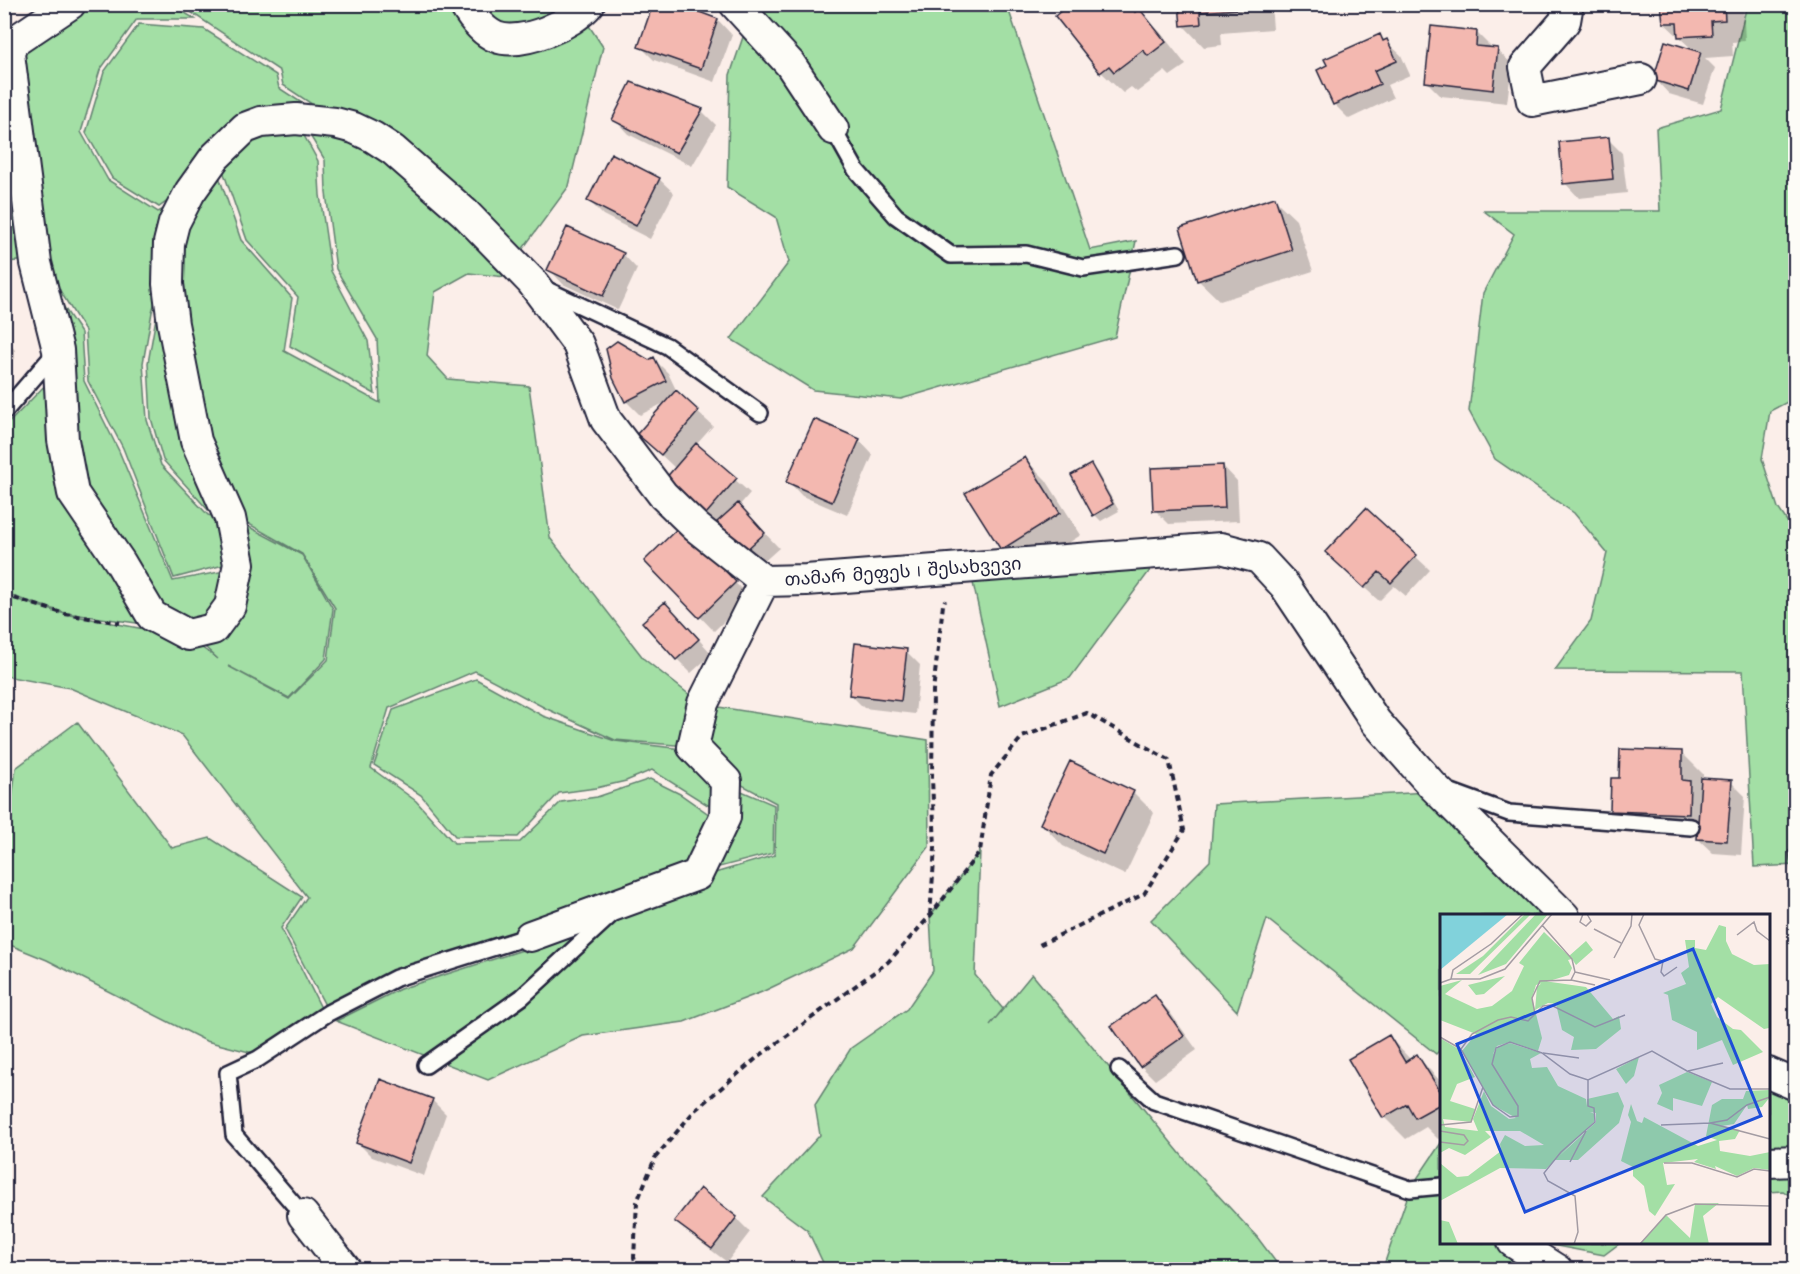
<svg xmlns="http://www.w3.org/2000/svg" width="1800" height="1274" font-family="'Architects Daughter','Noto Sans Georgian',sans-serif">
	<rect width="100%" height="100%" fill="#fbeee9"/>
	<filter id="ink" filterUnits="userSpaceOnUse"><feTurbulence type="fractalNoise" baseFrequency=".0167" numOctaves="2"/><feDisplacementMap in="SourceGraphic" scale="12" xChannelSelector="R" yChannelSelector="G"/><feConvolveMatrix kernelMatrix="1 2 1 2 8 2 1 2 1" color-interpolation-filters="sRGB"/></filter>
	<g filter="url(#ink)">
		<!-- green -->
		<path fill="#a3dfa5" stroke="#628070" stroke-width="1.5" d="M82,5H172L195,19H137L100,70L81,132L108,180L158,212L185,198L152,312L143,363L147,420L161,465L208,515L225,519L235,562L174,578L123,448L88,381L85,331L41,260L19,46Z
			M180,5H565L580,12L603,47L569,186L516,258L336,120L283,85L280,71Z
			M754,5H1007L1090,250L1136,241L1115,337L901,399L813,390L731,339L789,262L776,217L727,187L730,75Z
			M1747,5H1795V398L1770,411L1762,459L1778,508L1795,533V865L1754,867L1743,671L1555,670L1591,621L1607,553L1574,513L1495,459L1469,411L1483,293L1514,234L1484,211H1660L1656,128L1721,109Z
			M139,24L204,29L276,75L279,88L328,120L258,115L186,188L159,207L112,178L86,133L104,72Z
			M4,69L31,260L5,262H4Z
			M297,123L318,161L320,195L331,271L368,341L375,394L290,346L298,297L247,240L219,159L247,132Z
			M303,124L352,133L525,279L469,273L435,292L427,356L448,379L529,386L550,538L644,659L700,703L687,746L615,740L547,709L475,671L389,708L371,768L416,801L454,843L520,842L561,802L597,797L650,779L680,794L717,820L690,870L327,1009L285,929L307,897L182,735L70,688L5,676V596L65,614L186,637L218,659L193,636L214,633L236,520L302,555L333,609L326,659L289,698L228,666L289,699L328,660L335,608L302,554L233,515L203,440L173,243L214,162L241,240L292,298L284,351L380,403L377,339L336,269L326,193L325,160Z
			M42,274L81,333L84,381L119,451L173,581L235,569L211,626L154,613L75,493Z
			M157,312L225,514L209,511L163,460L151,418L148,363Z
			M51,379L59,494L144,624L65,613L5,594L4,428Z
			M1125,564L1154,565L1070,678L1000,706L973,583Z
			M476,679L543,716L615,741L691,750L723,783L774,805L773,853L704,871L727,817L652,770L626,781L596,788L559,793L518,837L455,836L421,795L374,765L393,710Z
			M706,705L928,740L929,847L854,948L762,992L684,1022L583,1036L488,1080L336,1021L400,989L532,947L695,879L775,855L776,803L729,778L695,746Z
			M77,722L172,848L210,838L302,897L281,928L322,1010L253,1053L206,1041L47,960L5,943L4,816L10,814L16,768Z
			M1428,792L1563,915L1442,916V1048L1436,1054L1267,919L1237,1011L1151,920L1210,861L1214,804Z
			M980,851L975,975L1003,1009L990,1025L1032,974L1188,1163L1257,1237L1281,1269H826L808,1231L763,1197L820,1135L815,1105L851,1048L907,1009L933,971L930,916Z
			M1768,1074L1795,1086V1199L1783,1191L1769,1192Z
			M1441,1143L1442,1242L1513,1243L1557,1269L1395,1270L1385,1262L1410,1189Z
			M1541,1243H1620L1604,1255Z"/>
		<!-- shadow -->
		<path fill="#0003" d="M673,4L718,20L732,35L715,82L654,60L640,46Z
			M1072,4H1132L1160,32L1186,65L1170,76L1165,71L1137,92L1131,87L1123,93L1101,72Z
			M1181,4H1271L1273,29L1221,33L1222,45L1204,47L1183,25Z
			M1663,4H1743L1745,41L1732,42L1733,56L1705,58L1715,68L1703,104L1669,94L1655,79L1695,52L1664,23Z
			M1477,33L1491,47V49L1497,50L1512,64L1507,103L1441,96L1427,82Z
			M1379,35L1401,55L1410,75L1387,85L1393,98L1349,119L1334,104Z
			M702,111L716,125L692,166L628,134L614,119Z
			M1608,139L1622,153L1627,193L1579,198L1565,183Z
			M659,179L674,193L650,239L603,215L589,201Z
			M1274,199L1296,220L1313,271L1220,301L1198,280Z
			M623,254L637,269L618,310L563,284L549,269Z
			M4,338L15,350V359L8,358L7,363L4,362Z
			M654,359L668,373L679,396L713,426L696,445L750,493L739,506L779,548L760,565L722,526L721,527L682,493L676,469L639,434L668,401L640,415L626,401L649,362Z
			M859,440L873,455L847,515L802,496L788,481Z
			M1024,458L1046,480L1081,535L1024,571L1002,549L967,494Z
			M1091,466L1097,472L1119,511L1101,521L1095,515Z
			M1223,466L1237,481L1239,521L1169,524L1155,510Z
			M1366,510L1430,570L1406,596L1394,586L1379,601L1341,566Z
			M681,527L749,597L714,631L646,561Z
			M679,618L712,654L691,673L677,659Z
			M906,651L920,665L915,714L864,708L850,694Z
			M1682,753L1703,774V780L1731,782L1745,796L1741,855L1713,853L1698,839L1699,834L1633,832L1612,810Z
			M1133,792L1154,813L1125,875L1063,846L1042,824Z
			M1155,997L1169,1011L1197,1050L1155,1080L1141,1066Z
			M1389,1037L1411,1060L1417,1056L1442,1083V1137L1438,1139L1426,1127L1406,1139L1384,1117L1350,1060Z
			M432,1100L446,1114L424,1176L372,1157L358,1143Z
			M736,1218L750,1232L727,1262L691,1235L676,1221Z"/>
		<!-- building -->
		<path fill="#f3b8b0" stroke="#22223b" stroke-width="1.5" d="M653,4H678L718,19L701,69L638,47Z
			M1069,4H1129L1135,12L1139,8L1166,42L1148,56L1143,50L1114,72L1109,66L1100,73L1055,16Z
			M1179,4H1252V8L1200,12L1201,24L1181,26Z
			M1661,4H1724L1725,20L1711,21L1712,35L1678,37L1677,23H1663Z
			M1431,26L1477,31L1476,46L1498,48L1493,90L1425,82Z
			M1380,34L1383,41L1387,39L1397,61L1374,71L1380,84L1333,105L1317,70L1327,65L1324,59Z
			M1665,41L1701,52L1689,91L1653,80Z
			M631,82L703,109L677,153L612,120Z
			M1609,137L1613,179L1563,184L1559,142Z
			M611,153L660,178L636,226L587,201Z
			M1275,197L1292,250L1197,281L1180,228Z
			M567,227L624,253L603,296L547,270Z
			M617,341L649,360L654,357L666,381L625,402L613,378L606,349Z
			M676,390L699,411L661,455L637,434Z
			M814,419L860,439L832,502L786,482Z
			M696,443L737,478L706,514L665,479Z
			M1025,457L1060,513L1001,550L965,493Z
			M1091,464L1113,504L1093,516L1071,475Z
			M1223,465L1225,508L1153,511L1151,468Z
			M738,503L765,533L744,552L717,522Z
			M1366,508L1417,555L1391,583L1379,572L1364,588L1325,552Z
			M681,525L736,582L699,618L644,561Z
			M665,602L699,639L676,660L642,622Z
			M855,643L907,649L901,701L849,695Z
			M1620,749L1682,751V780L1690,781L1689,814L1610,811L1611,778H1619Z
			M1070,761L1134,791L1103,854L1040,824Z
			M1701,778L1732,780L1727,841L1697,839Z
			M1789,851H1796V903Z
			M1155,995L1184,1036L1140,1067L1111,1026Z
			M1389,1035L1405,1062L1417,1054L1442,1094V1103L1415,1118L1407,1104L1383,1118L1348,1059Z
			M380,1079L433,1099L409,1163L356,1143Z
			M700,1188L737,1217L712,1249L674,1221Z"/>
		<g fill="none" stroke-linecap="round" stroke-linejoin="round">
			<!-- lane casing -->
			<g stroke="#22223b" stroke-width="20">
				<path id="lane" d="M833,129L856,170L896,216L951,255L1026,254L1083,268L1178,254
					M543,288L667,346L760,413
					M4,412L56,352
					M1446,790L1509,813L1691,827
					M426,1065L522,997L612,914
					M1119,1069L1154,1101L1410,1189L1442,1186
					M303,1215L234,1135L228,1073L258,1059L328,1013L396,978L530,936"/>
			</g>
			<!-- street casing -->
			<g stroke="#22223b" stroke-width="34">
				<path id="street" d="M70,4L12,43L9,54L36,263L58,350L63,440L73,493L120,562L152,616L188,635L213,629L230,606L239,564L230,518L196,441L173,324L168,284L169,243L174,223L190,192L215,157L245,128L261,122L296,119L335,123L354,128L373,137L393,150L465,213L532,282L578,344L606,420L663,495L696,527L764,581L806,580L1221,548L1259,558L1285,586L1376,722L1432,785L1564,916
					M464,4C471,16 483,32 496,37C521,47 573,24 589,4
					M735,4L790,64L833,129
					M1568,4L1565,21L1525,67L1532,101L1641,79
					M530,936L697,875L725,817L726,781L693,747L703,703L764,581
					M1768,1073L1796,1085
					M1768,1162L1796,1161
					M303,1215L346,1270
					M1513,1242L1557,1270"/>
			</g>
			<!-- path -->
			<path stroke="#22223b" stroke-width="4" stroke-dasharray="6 4.5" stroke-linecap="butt" d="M4,595L65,614L120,623
				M930,915L935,848L932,778L933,691L943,605L945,600
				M637,1270L634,1257L637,1202L655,1158L695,1110L758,1057L888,962L930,916L980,851L991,775L1022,737L1087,713L1169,760L1184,830L1144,894L1037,946"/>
			<!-- lane -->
			<use href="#lane" stroke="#fdfcf7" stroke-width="15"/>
			<!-- street -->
			<use href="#street" stroke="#fdfcf7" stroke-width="30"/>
		</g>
	</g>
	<g text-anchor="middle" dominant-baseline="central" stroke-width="4.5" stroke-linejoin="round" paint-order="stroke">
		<!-- street labels -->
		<g font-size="18" fill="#22223b" stroke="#fdfcf7">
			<text transform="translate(903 572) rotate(-4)">თამარ მეფეს I შესახვევი</text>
		</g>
	</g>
	<!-- overview -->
	<g transform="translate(1440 914)">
		<rect width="330" height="330" fill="#fbeee9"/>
		<path d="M85,0H91L30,60H16L43,42ZM96,0H108L66,50L38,61ZM279,11L286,13V27L292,40L314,51L330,50L329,114L324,115L278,83L271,90L277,103L293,115L301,116L323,138L293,151L282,126L257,136V118L232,106L228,81L223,79L246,70L241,59L249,53L245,26H255V34L266,36ZM104,18L129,42L146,27L153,36L136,51L132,45L128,46L132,54L129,61L96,71L92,84L102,124L98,137L70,128L57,132L53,140L58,133L70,129L101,139L90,145L92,154L107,153L118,172L146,185L147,192V185L178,178L184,192L179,209L138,246H115L156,208V199L150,198L155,200L154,208L106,255L60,254L0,287V249L17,263L28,262L61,237L60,230L65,221L85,232L104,231L80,217H45L51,223L25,241L9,234L0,239V124L20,136L35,163L17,170L10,187L35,195L31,208L3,205L5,213L38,217L33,205L44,177L51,192L69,205L76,204L53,191L22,137L36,120L0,106V72L22,66L5,80L37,95L52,92L72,77L84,52L79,49ZM65,62L44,80L36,81L28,71ZM104,67L146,73L173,105L179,102L181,115L156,135L131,136L134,123L122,116L116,90L108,89L95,96L97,73ZM199,143L194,162L186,170L176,155ZM247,158L272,168L262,192L233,184V197L217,190L222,179L219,171ZM306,177L329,176L330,183L322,193L308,195L307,191L294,210L282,212L300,216L295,225L279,227L280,237L310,242L330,238V256L314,254L297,262L275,252L276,255L254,248L258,245L223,249L227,271L235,270L215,302L209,297L204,272L193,262V253L181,247L191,208L188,201L191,190L197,207L202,209L204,203L258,232L277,226L266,222L272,191L282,185H303ZM279,289L263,302L269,330H200L226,301L250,324L255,290ZM0,306L9,308L18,330H0Z" fill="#a3dfa5"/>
		<path d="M0,0H68L0,56Z" fill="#81d2db"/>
		<path fill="none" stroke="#a49ca3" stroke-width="1.5" d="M143,0L140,8L146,12L151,7L147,0M204,0L199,11L215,45L223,47L221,58L224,62L237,53M102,11L132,45L135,58L131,66L100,67L92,84L95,100L88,107L71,103L58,106L32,120L21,135L53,191L70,203L78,202V192L52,150L56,134L70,128L102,139L130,160L148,166L212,137L247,157L290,175H330M154,15L181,29M297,21L314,8L317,17L330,27M174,44L191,12L192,0M135,58L170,66M11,65L13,56L51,30L83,0M131,66L155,71M0,69L11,65H40L65,55L112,0M95,100L103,92L111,91L155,113L185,101M0,123L21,135M103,139L139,144M248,157L283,149M330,183L307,191L287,206L270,209L330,225M0,211L31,208L43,173M221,211L270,209M0,217L24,221L28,227L24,231L0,228M130,248L146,217M224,249H252L297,263L314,255L330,257M134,330L138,318L135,282L108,267L104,259L121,238L155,208L154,194L148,192V166M200,330L226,301L255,290L330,292"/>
		<path fill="#1d4ed8" fill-opacity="0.15" stroke="#1d4ed8" stroke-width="3" d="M253,35L321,202L85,298L17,130Z"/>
		<rect width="330" height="330" fill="none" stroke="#22223b" stroke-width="3"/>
	</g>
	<!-- margin -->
	<rect width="1800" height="1274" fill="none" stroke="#fdfcf7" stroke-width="24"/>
	<rect x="12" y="12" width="1776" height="1250" fill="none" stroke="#22223b" stroke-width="2" filter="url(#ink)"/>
</svg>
